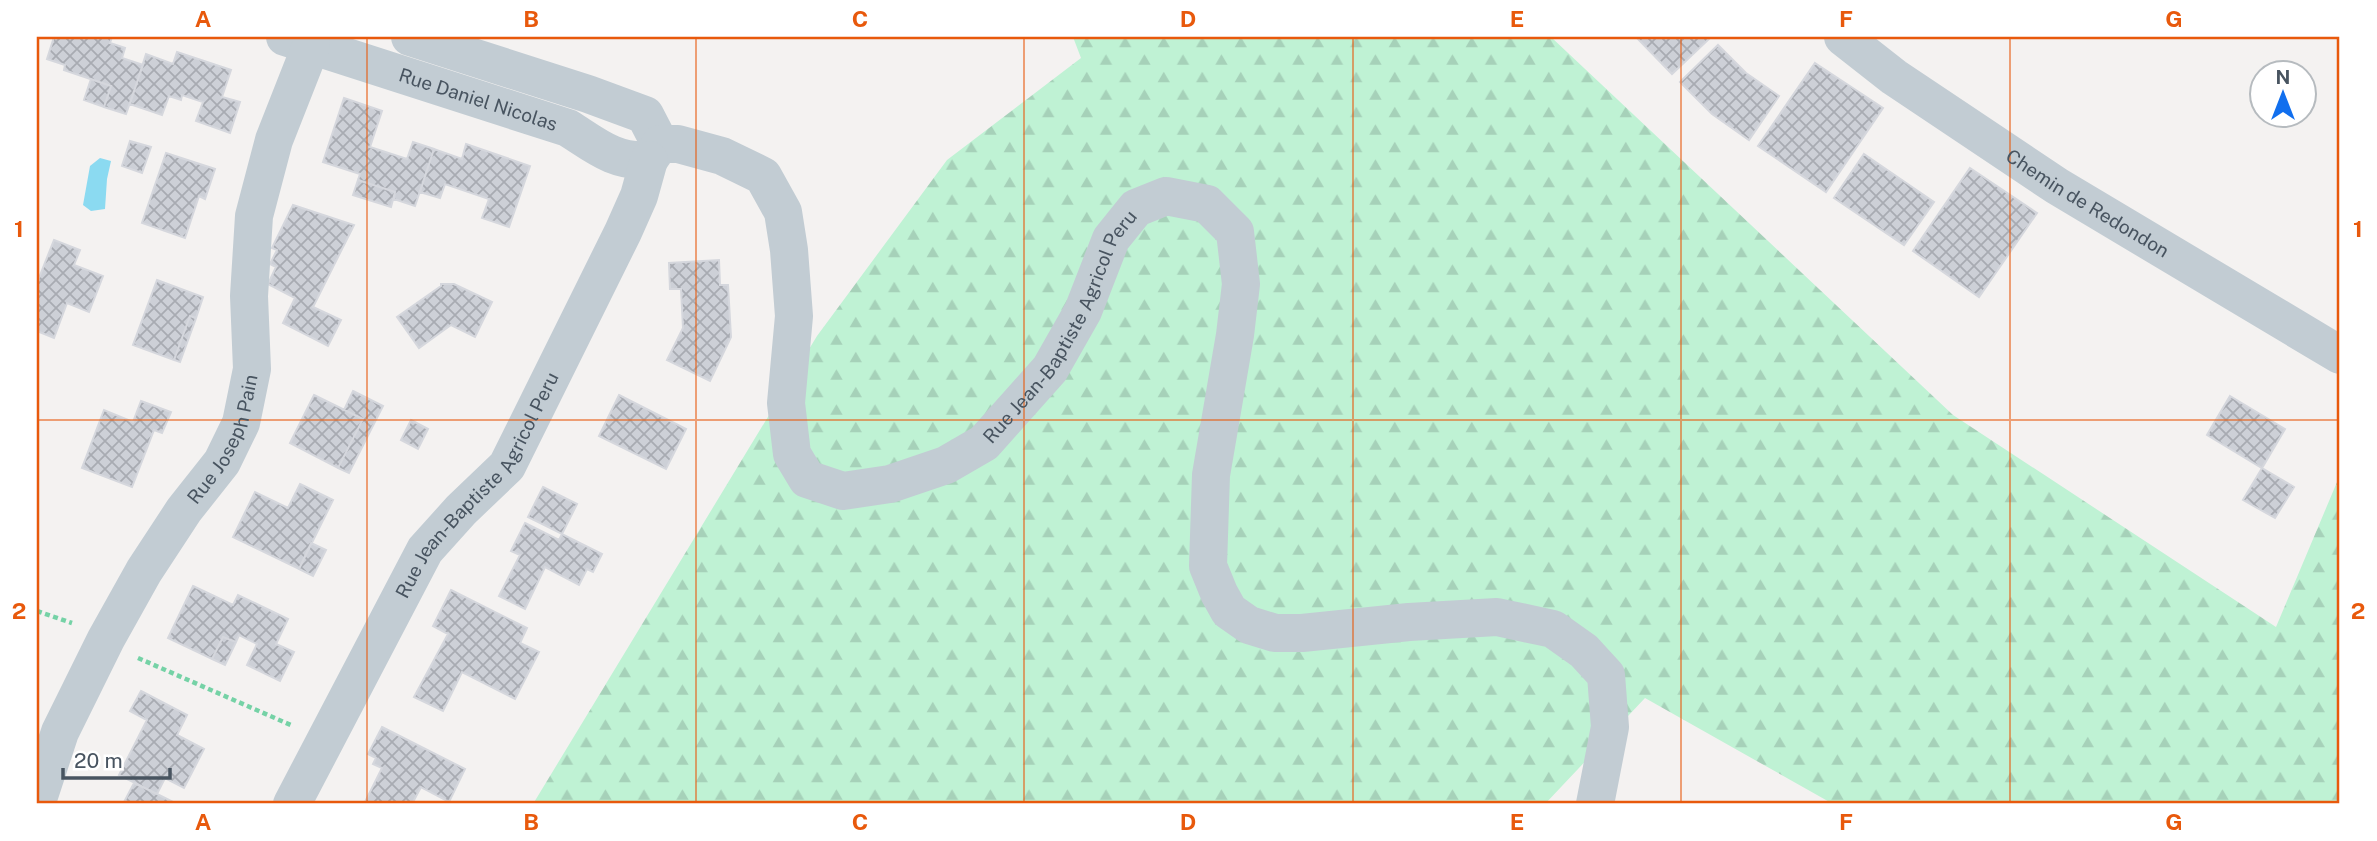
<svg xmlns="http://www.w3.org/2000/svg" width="2377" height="841" font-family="'Public Sans',sans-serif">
	<defs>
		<pattern id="forest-firs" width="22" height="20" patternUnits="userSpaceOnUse" patternTransform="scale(1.75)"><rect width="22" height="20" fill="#bff2d4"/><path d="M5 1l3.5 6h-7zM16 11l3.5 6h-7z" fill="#a6d1b9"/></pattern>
		<pattern id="building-cross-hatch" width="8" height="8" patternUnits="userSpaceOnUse" patternTransform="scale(1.75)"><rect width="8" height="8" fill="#cdd0d7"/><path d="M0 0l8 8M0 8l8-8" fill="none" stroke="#a8abb2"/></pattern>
	</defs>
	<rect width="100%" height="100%" fill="#f4f2f1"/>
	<!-- forest -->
	<path fill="url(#forest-firs)" d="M1073,37H1551L1953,415L2276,627L2340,475V804H1833L1645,698L1545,804H533L817,336L947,160L1081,58Z"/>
	<!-- water -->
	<path fill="#8bdaf1" d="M100,158L111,161L107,179L105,209L91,211L83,205L90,166Z"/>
	<!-- building -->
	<path fill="url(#building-cross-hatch)" stroke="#d5d7dd" stroke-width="2" d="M54,37H112L110,43L125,48L122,58L143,65L126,114L104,107L111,86L64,70L65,65L47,59Z
		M1636,37H1711L1672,74Z
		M1718,45L1746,73L1779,96L1749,140L1712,114L1680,82Z
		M177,52L231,70L222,97L240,102L230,133L196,121L203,102L182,95L181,100L169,96L162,115L130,104L146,54L173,64Z
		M1815,63L1883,108L1826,192L1758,146Z
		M91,79L111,86L104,107L84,100Z
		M344,98L382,111L370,147L407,159L413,142L434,149L415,206L394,199L395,192L358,180L360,174L323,162Z
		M130,141L151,147L142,173L122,166Z
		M466,144L530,166L509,227L482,218L489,199L445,184L440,198L420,192L434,149L462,159Z
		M166,153L215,169L205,199L199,196L185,238L142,223Z
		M1864,154L1934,202L1904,245L1834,198Z
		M1970,168L2037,213L1979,297L1913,251Z
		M358,180L395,192L391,207L353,195Z
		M293,205L354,225L313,307L341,320L328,346L283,323L295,298L268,284L276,267L270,264L277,250L272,248Z
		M54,240L80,250L74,265L103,276L89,312L67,303L54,338L37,331V283Z
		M719,260L720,285H728L731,337L710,381L667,360L683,328L681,289H670L669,263Z
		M157,280L203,297L196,318L190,316L174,360L133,345Z
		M441,284H454L492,302L475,337L451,325L419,348L397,317L441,286Z
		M190,316L196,318L180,362L174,360Z
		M353,391L383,406L349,473L338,468L363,419L344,410Z
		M314,395L363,419L338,468L290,443Z
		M619,395L686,429L666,469L599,436Z
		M2230,396L2285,429L2262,468L2207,435Z
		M141,401L171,412L162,433L154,430L132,487L82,468L104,410L133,422Z
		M411,420L428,429L418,449L401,440Z
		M2262,468L2294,487L2275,518L2243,500Z
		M300,484L333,500L299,569L233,537L255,492L288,508Z
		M543,487L577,504L562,534L528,517Z
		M525,523L559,540L562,534L602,554L593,572L587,569L579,585L545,567L525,609L499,596L520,555L511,551Z
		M311,543L326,550L313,576L299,569Z
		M193,586L233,605L238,595L288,619L276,644L294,652L280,681L247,665L257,644L239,635L236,642L223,637L212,659L168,638Z
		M451,590L527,628L520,643L539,652L515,699L462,672L443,711L414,697L448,634L433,626Z
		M223,637L236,642L225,665L212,659Z
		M141,691L187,715L177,735L204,749L184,788L165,778L157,794L119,775L147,720L130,711Z
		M382,727L465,769L449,802L421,787L412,804H364L382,768L373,764L376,758L368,754Z
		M134,783L157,794L177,804H123Z"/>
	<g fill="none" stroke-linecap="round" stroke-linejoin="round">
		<!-- path -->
		<path stroke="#75d2a6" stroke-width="4.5" stroke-dasharray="5 3.5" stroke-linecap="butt" d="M37,611L72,623
			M138,658L293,726"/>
		<!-- minor -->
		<g stroke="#c2ccd3" stroke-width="38">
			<path id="s1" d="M285,37L568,128C595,145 615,163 649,160L660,144"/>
			<path d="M410,37L588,94L645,115L660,144"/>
			<path id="s2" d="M1843,37L1894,77L2057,186L2340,355"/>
			<path id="s3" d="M660,144H678L722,156L763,176L783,212L789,250L794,316L786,403L792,454L807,479L843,491L890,484L946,465L984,443L1050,369L1083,311L1111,239L1136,208L1166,196L1207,204L1235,232L1241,284L1235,335L1211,475L1208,566L1219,593L1229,611L1249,625L1275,633H1302L1409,622L1497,617L1553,629L1584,651L1606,675L1610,727L1595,804"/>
			<path id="s4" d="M37,802L60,732L106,639L144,571L184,510L222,462L241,423L252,369L249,296L254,216L274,140L311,46"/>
			<path id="s5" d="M292,804L425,550L461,510L507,466L623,232L639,196L649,160"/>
		</g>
	</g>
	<!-- grid -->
	<path fill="none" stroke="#e8590c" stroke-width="2" stroke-opacity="0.55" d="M367,37V804M696,37V804M1024,37V804M1353,37V804M1681,37V804M2010,37V804M37,420H2340"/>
	<g text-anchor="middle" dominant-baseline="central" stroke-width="5" stroke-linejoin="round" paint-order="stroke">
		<!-- street labels -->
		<g font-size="19" fill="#485460" stroke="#fff">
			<text stroke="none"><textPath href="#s1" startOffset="203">Rue Daniel Nicolas</textPath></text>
			<text stroke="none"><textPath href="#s2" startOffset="296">Chemin de Redondon</textPath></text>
			<text stroke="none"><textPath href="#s3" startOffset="752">Rue Jean-Baptiste Agricol Peru</textPath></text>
			<text stroke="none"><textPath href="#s4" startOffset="411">Rue Joseph Pain</textPath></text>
			<text stroke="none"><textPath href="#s5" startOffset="371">Rue Jean-Baptiste Agricol Peru</textPath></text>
		</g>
	</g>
	<!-- border -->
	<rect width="2377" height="841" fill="none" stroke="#ffffff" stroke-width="77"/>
	<!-- north arrow -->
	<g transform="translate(2283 94)"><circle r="33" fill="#ffffff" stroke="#b6bbbf" stroke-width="2"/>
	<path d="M0-5L12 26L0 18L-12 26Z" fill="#116fee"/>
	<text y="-10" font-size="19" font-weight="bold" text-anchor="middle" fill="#485460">N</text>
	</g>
	<!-- scale -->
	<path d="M63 768v10h107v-10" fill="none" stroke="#485460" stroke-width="3.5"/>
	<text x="74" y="768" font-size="21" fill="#485460" stroke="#ffffff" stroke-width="5" paint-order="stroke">20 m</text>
	<rect x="38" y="38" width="2300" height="764" fill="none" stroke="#e8590c" stroke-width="2.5"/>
	<g font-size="23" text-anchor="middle" font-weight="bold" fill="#e8590c">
		<text x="203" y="27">A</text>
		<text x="531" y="27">B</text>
		<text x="860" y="27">C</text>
		<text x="1188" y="27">D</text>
		<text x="1517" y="27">E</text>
		<text x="1846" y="27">F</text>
		<text x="2174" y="27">G</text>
		<text x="19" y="237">1</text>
		<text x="2358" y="237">1</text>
		<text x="19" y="619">2</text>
		<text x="2358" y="619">2</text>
		<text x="203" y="830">A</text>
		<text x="531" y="830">B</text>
		<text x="860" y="830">C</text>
		<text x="1188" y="830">D</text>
		<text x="1517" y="830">E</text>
		<text x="1846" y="830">F</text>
		<text x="2174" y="830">G</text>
	</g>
</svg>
